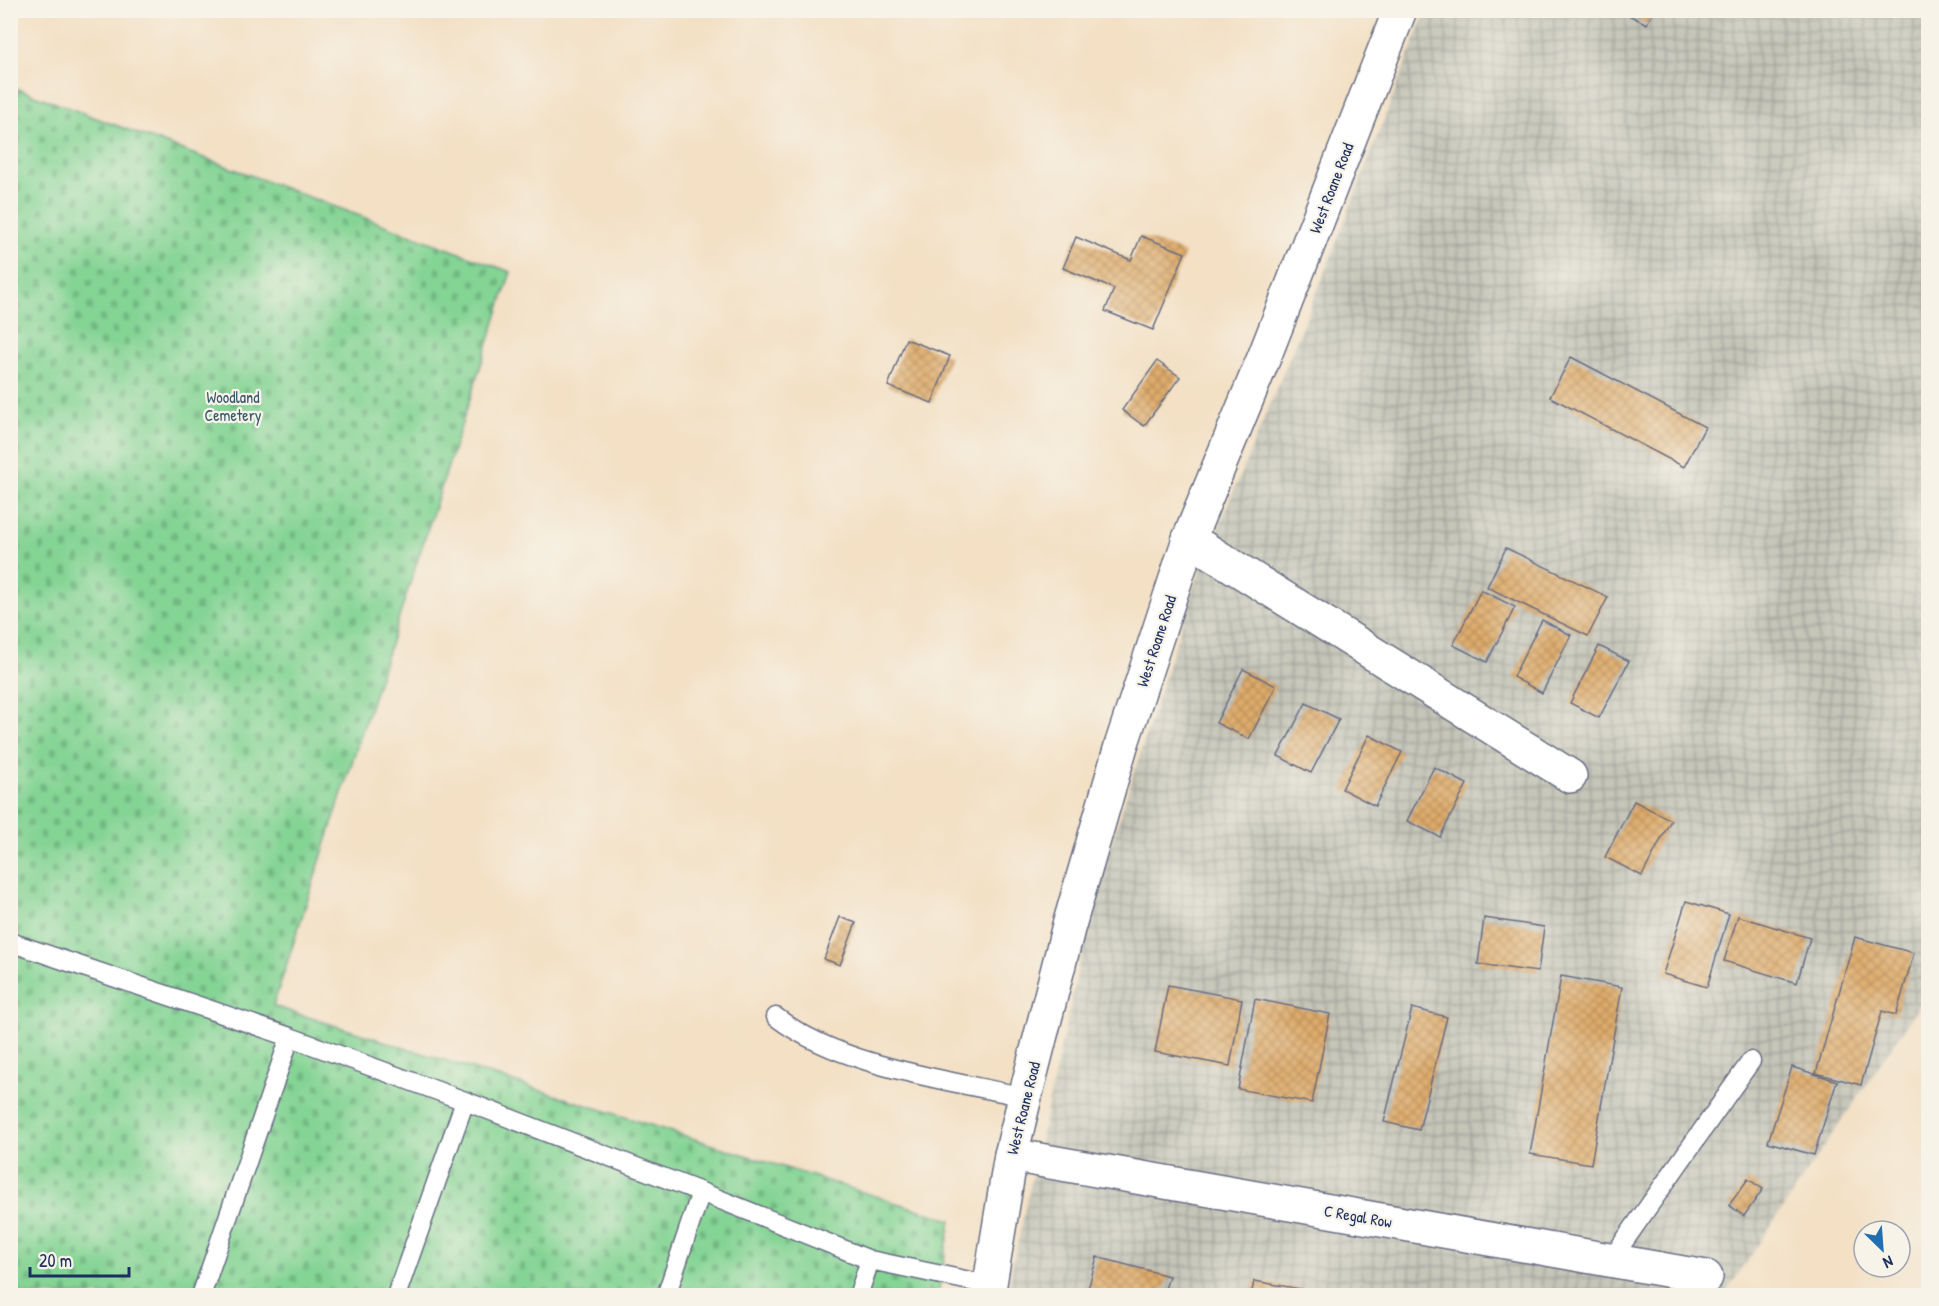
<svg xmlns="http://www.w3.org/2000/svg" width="1939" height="1306" font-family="'Patrick Hand',sans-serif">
	<defs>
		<pattern id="industrial-grid" width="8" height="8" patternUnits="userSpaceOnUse" patternTransform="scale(1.5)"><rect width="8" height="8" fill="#c5c5b8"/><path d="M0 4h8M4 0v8" fill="none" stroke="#9fa099"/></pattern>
		<pattern id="cemetery-stones" width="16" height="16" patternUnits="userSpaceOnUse" patternTransform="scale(1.5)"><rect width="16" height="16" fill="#84d494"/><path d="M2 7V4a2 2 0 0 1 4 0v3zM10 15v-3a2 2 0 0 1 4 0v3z" fill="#71b682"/></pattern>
		<pattern id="building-cross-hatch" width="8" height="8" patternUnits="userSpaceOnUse" patternTransform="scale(1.5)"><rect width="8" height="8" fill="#dfac6b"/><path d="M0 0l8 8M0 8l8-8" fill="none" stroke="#b48c5b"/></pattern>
	</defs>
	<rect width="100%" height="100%" fill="#f7f3e8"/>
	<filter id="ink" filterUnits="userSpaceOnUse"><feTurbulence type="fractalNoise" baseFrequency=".0167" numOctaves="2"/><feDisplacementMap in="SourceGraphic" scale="12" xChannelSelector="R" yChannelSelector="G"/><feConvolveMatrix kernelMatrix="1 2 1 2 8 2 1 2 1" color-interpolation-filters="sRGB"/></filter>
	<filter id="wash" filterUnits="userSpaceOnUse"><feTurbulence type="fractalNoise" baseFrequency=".008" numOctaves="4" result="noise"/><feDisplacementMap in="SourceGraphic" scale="24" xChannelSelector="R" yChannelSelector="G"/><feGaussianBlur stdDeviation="1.35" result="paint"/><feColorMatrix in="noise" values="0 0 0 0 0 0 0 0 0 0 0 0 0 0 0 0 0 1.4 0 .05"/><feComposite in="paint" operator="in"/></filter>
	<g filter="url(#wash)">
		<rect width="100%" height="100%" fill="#f3e0c5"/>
		<!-- industrial -->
		<path fill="url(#industrial-grid)" d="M1426,11H1928V993L1724,1295L1006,1296L1094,897L1194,586L1323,277Z"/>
		<!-- cemetery -->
		<path fill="url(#cemetery-stones)" stroke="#508279" stroke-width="1.5" d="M10,86L511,272L273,1006L951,1220L938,1295H11Z"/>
		<g id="blocks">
			<!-- building -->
			<path fill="url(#building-cross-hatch)" d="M1618,10H1654L1647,24Z
				M1141,236L1185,253L1153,330L1105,311L1114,289L1063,268L1076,237L1131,260Z
				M906,339L950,356L932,403L888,386Z
				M1571,357L1705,427L1684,467L1550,397Z
				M1157,361L1180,377L1144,426L1122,410Z
				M1506,548L1608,597L1588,636L1487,587Z
				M1481,590L1515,607L1487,662L1453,645Z
				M1542,620L1571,635L1542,693L1513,677Z
				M1599,646L1629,661L1599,718L1570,703Z
				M1243,669L1276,686L1249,739L1216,723Z
				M1306,703L1339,719L1311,773L1278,756Z
				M1369,735L1402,752L1375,806L1342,789Z
				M1434,767L1467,784L1440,837L1407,821Z
				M1634,801L1671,820L1642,876L1605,857Z
				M1686,901L1729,914L1707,987L1663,974Z
				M1738,916L1810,938L1797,983L1724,961Z
				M840,917L856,923L840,965L824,959Z
				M1484,918L1544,927L1538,972L1478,964Z
				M1855,937L1914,953L1896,1015L1882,1011L1861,1085L1816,1073Z
				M1561,976L1622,987L1591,1164L1530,1154Z
				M1168,985L1242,999L1230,1066L1155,1052Z
				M1255,999L1330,1014L1312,1103L1238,1089Z
				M1412,1008L1447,1017L1419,1130L1384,1122Z
				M1792,1067L1837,1081L1814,1155L1768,1142Z
				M1748,1179L1763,1189L1744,1216L1729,1205Z
				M1097,1257L1169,1276L1163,1296H1086Z
				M1254,1281L1301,1289L1300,1296H1251Z"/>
		</g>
	</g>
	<g filter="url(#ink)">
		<use href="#blocks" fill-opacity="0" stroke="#676d82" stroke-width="1.5"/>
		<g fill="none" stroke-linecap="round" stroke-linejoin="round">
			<!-- service casing -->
			<g stroke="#676d82" stroke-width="21">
				<path id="service" d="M10,942L290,1037L465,1101L701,1192L870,1260L989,1285
					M776,1017C839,1066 947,1080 1025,1097
					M1610,1261L1751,1061
					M201,1296L290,1037
					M396,1296L465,1101
					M666,1296L701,1192
					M858,1296L870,1260"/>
			</g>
			<!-- minor casing -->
			<g stroke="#676d82" stroke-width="36">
				<path id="minor" d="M1189,539L1570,776
					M1011,1155L1706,1277"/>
			</g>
			<!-- tertiary casing -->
			<g stroke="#676d82" stroke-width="36">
				<path id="tertiary" d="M988,1296L1011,1155L1025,1097L1068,929L1121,746L1189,539L1265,355L1400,10"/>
			</g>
			<!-- service -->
			<use href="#service" stroke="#fff" stroke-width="18"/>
			<!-- minor -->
			<use href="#minor" stroke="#fff" stroke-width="33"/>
			<!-- tertiary -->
			<use href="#tertiary" stroke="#fff" stroke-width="33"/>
		</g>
	</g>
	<g text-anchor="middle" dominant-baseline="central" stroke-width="4.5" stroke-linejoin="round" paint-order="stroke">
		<!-- street labels -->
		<g font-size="16" fill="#1b2f5e" stroke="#f7f3e8">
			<text transform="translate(1331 188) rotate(-69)">West Roane Road</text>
			<text transform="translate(1156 641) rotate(-72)">West Roane Road</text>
			<text transform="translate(1023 1108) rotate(-76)">West Roane Road</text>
			<text transform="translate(1358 1216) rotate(10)">C Regal Row</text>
		</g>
		<!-- park labels -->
		<g font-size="16" fill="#35586c" stroke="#f7f3e8">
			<text x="233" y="397">Woodland<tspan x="233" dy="18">Cemetery</tspan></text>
		</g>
	</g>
	<!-- margin -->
	<rect width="1939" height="1306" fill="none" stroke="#f7f3e8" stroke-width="36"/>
	<!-- north arrow -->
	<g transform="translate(1882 1249) rotate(155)"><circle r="28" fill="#f7f3e8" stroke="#9fa5b1" stroke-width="1.5"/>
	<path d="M0-4.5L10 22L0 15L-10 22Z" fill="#1f6fb2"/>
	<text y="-9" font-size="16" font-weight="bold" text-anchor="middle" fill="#1b2f5e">N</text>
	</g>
	<!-- scale -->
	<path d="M30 1267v9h99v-9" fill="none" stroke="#1b2f5e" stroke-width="3"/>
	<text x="39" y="1267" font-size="18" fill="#1b2f5e" stroke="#f7f3e8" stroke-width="4.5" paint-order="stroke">20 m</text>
</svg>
